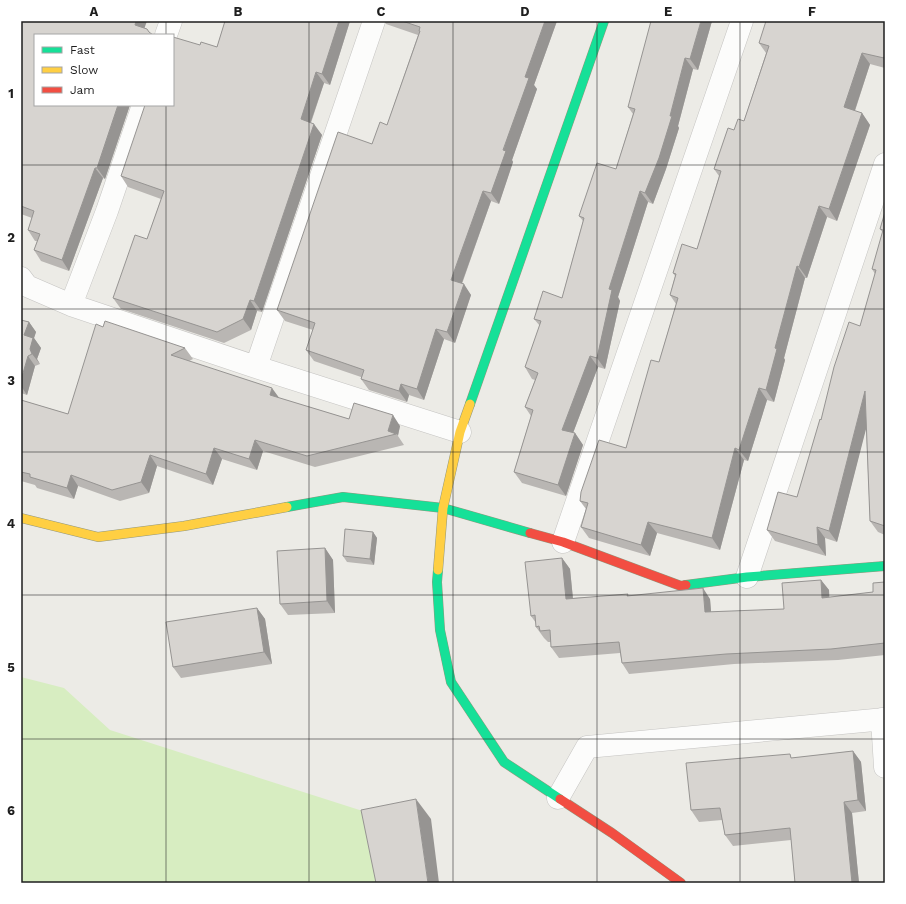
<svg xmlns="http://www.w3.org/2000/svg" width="906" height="904" font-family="'Work Sans',sans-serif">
	<rect width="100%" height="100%" fill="#ecebe6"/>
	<!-- grass -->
	<path fill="#d7edc1" d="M21,677L64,688L110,730L372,814L386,883H21Z"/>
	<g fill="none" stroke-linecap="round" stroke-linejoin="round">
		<!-- street casing -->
		<g stroke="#c5c4c2" stroke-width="23">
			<path id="street" d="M166,35L171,21
				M21,278L27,286L71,305L256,367L460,432
				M71,305L107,211L143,105
				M256,367L374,21
				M563,542L742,21
				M747,577L885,164
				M882,719L885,767
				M558,798L587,747L885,719"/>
		</g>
		<!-- fast casing -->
		<g stroke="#93977d" stroke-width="10">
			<path id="fast" d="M470,404L604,21
				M287,507L343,497L443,508L530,533
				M438,570L437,582L440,630L451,682L504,762L560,799
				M686,585L747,577L885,566"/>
		</g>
		<!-- slow casing -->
		<g stroke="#93977d" stroke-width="10">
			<path id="slow" d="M21,518L98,537L184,526L287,507
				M438,570L443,508L460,432L470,404"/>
		</g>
		<!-- jam casing -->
		<g stroke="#93977d" stroke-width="10">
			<path id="jam" d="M530,533L563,542L681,586L686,585
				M560,799L612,833L681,883"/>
		</g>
		<!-- street -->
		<use href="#street" stroke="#fcfcfb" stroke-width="22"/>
		<!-- fast -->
		<use href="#fast" stroke="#16e098" stroke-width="9"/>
		<!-- slow -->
		<use href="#slow" stroke="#ffcf43" stroke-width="9"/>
		<!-- jam -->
		<use href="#jam" stroke="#f24e42" stroke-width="9"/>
	</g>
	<!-- wall -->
	<path fill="#b9b6b3" d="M21,21L35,35L130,105L105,179L103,178L69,271L41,261L34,250L37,241H35L28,230L32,218L21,214Z
		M225,21H350L330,85L324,83L311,123L322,135L262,312L257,311L251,330L224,343L121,309L113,298L147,239L161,199L128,187L121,176L200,45L217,47Z
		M384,21H557L534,85L537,89L512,160L513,162L499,204L491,201L462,284L471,295L455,343L444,339L424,400L409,395L407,402L369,390L361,379V377L314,361L306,350L313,330L285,321L277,310L372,144L387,125L418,35L386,24Z
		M712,21L698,70L693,69L678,126L679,128L666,169L653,204L648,202L618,297L620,301L605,369L598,367L573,433H575L583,445L566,496L522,483L514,472L531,416L525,407L535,380L532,379L525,367L540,326L534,319L562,298L583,221L579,216L616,169L633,114L628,107Z
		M885,21V68L870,64L855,111L862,113L870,125L837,221L827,217L807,278H805L784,358L785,360L774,402L767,400L748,461L744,460L720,550L657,533L650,556L589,538L581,527L586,509L580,501L626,448L659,362L676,304L670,295L675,276L673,273L697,249L719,176L714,169L734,130L744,121L766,53L759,43Z
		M885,212V535L878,532L870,521L866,427L837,542L825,538L826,556L775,541L767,530L797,497L821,420L860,326L875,274L872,269L883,233L880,229Z
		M21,320L29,322L36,332L34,338L41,348L37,359L40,364L35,366L27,395L21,393Z
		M103,327L185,348L193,359L189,361L279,398L349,419L400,426L398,436L404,445L315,467L263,451L257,470L222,459L213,485L157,466L149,493L120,501L78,486L74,499L37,488L35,485L21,481V400L68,414Z
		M373,532L377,538L374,565L347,562L343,556Z
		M325,548L333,560L335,613L288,615L280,604Z
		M562,558L570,569L573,598L628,595L710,599L711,612L784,609L821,580L829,590V597L873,592L885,582V655L838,660L734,664L629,674L622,663L620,653L559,658L551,647V642H548L544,638L536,627V623L531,616Z
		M257,608L265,619L272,664L181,678L173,667Z
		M853,751L861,762L866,811L852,813L859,883H795L791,840L733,846L725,835L722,820L699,822L691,810L793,758Z"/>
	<!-- shaded-wall -->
	<path fill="#969492" d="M136,21H147L142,35L135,25Z
		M339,21H350L330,85L322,74Z
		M545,21H557L534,85L537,89L512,160L513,162L499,204L491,193L525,77Z
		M701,21H712L698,70L690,59Z
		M862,53L870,64L852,119L844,107Z
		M685,58L693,69L678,126L679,128L666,169L653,204L645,193L670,116Z
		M316,72L324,83L308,130L301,119Z
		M118,105H130L105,179L97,168Z
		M862,113L870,125L837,221L829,209Z
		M314,124L322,135L262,312L254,301Z
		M95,168L103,178L69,271L62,260Z
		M483,191L491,201L459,291L451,280Z
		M640,191L648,202L618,297L620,301L605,369L597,358L609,289Z
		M819,206L827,217L807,278L799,267Z
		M797,266L805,278L784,358L785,360L774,402L766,390L775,348Z
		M464,284L471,295L455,343L447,332Z
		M250,300L257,311L251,330L243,319Z
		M29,322L36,332L34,338L41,348L37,359L40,364L32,354L24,335Z
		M436,329L444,339L424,400L417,389Z
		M28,356L35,366L27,395L21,386V380Z
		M590,356L598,367L570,441L562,430Z
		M401,384L409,395L407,402L399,391Z
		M272,388L280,399L270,395Z
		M759,388L767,400L748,461L739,450Z
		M865,391L873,402L837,542L829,531Z
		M393,415L400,426L398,435L396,434L388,431Z
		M575,433L583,445L566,496L558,485Z
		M255,440L263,451L257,470L249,459Z
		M214,448L222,459L213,485L206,474Z
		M735,448L744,460L720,550L712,538Z
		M150,455L157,466L149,493L141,482Z
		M71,475L78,486L74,499L67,488Z
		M648,522L657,533L650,556L641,545Z
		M817,527L825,538L826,556L818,545Z
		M373,532L377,538L374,565L370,559Z
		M325,548L333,560L335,613L327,601Z
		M562,558L570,569L574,610L566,599Z
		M821,580L829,590L830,609L822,598Z
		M703,588L710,599L712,623L705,612Z
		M257,608L265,619L272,664L264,652Z
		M853,751L861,762L866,811L858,800Z
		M416,799L431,819L439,883H428Z
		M844,802L852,813L859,883H852Z"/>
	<!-- building -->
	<path fill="#d7d4d0" stroke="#969492" d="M21,21H136L135,25L147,29L149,32L153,35H35V105H118L97,168H95L62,260L34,250L40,234L28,230L34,211L21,206Z
		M225,21H339L322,74L316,72L301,119L314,124L254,301L250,300L243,319L217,332L113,298L135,235L147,239L164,191L121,176L145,105H173V37L200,45L201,42L217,47Z
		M402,21H545L525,77L529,78L503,150L506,151L491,193L483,191L451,280L464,284L447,332L436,329L417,389L401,384L399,391L361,379L364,370L306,350L315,323L277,310L338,132L372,144L380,122L387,125L420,31H419L420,27Z
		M651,21H701L690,59L685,58L670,116H672L659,158L645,193L640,191L609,289L612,290L597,358L590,356L562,430L575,433L558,485L514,472L533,410L525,407L538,373L525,367L541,321L534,319L543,291L562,298L584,218L579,216L597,163L616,169L635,109L628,107Z
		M766,21H885V53L884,58L862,53L844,107L862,113L829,209L819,206L799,267L797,266L775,348L777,349L766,390L759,388L739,450L735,448L712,538L648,522L641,545L581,527L588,503L580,501L581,492L599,440L626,448L651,360L659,362L678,298L670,295L676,274L673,273L682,244L697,249L721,171L714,169L728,128L734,130L738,119L744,121L769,46L759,43Z
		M885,212V526L870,521L865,391L829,531L817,527L818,545L767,530L778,492L797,497L820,419L821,420L834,367L849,322L860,326L876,270L872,269L883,230L880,229Z
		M21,320L29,322L24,335L33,338L30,349L32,354L28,356L21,380Z
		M105,321L185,348L171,355L272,388L270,395L349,419L354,403L393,415L388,431L396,434L307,456L255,440L249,459L214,448L206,474L150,455L141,482L112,490L71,475L67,488L30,477V474L21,472V400L68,414L96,324L103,327Z
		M345,529L373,532L370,559L343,556Z
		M325,548L327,601L280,604L277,551Z
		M562,558L566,599L628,594L627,596L703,588L705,612L784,609L782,583L821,580L822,598L873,592V583L885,582V643L831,649L726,654L622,663L619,642L551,647L550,630L540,631L539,626L536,627L535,615L531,616L525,562Z
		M257,608L264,652L173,667L166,622Z
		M853,751L858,800L844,802L852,883H795L790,828L725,835L720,808L691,810L686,763L790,754L791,758Z
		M416,799L428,883H376L361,810Z"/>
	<!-- grid -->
	<path fill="none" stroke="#1e1e1e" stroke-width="1" stroke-opacity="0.55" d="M166,21V35M309,21V883M453,21V883M597,21V883M740,21V883M166,105V883M21,165H885M21,309H885M21,452H885M21,595H885M21,739H885"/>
	<!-- border -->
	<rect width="906" height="904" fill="none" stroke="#ffffff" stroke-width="44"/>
	<!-- legend -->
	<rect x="34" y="34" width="140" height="72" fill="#ffffff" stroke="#a5a5a5"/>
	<rect x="42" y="47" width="20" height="6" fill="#16e098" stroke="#a5a5a5"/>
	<text x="70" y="54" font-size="12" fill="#1e1e1e">Fast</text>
	<rect x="42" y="67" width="20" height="6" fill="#ffcf43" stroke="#a5a5a5"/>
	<text x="70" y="74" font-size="12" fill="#1e1e1e">Slow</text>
	<rect x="42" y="87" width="20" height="6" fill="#f24e42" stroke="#a5a5a5"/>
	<text x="70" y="94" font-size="12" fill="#1e1e1e">Jam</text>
	<rect x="22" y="22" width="862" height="860" fill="none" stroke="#1e1e1e" stroke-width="1.5"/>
	<g font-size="13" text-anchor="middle" font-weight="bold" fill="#1e1e1e">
		<text x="94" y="16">A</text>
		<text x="238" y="16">B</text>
		<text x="381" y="16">C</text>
		<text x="525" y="16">D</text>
		<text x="668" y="16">E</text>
		<text x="812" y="16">F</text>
		<text x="11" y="98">1</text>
		<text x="11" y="242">2</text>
		<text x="11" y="385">3</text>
		<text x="11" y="528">4</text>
		<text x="11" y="672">5</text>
		<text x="11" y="815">6</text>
	</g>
</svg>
